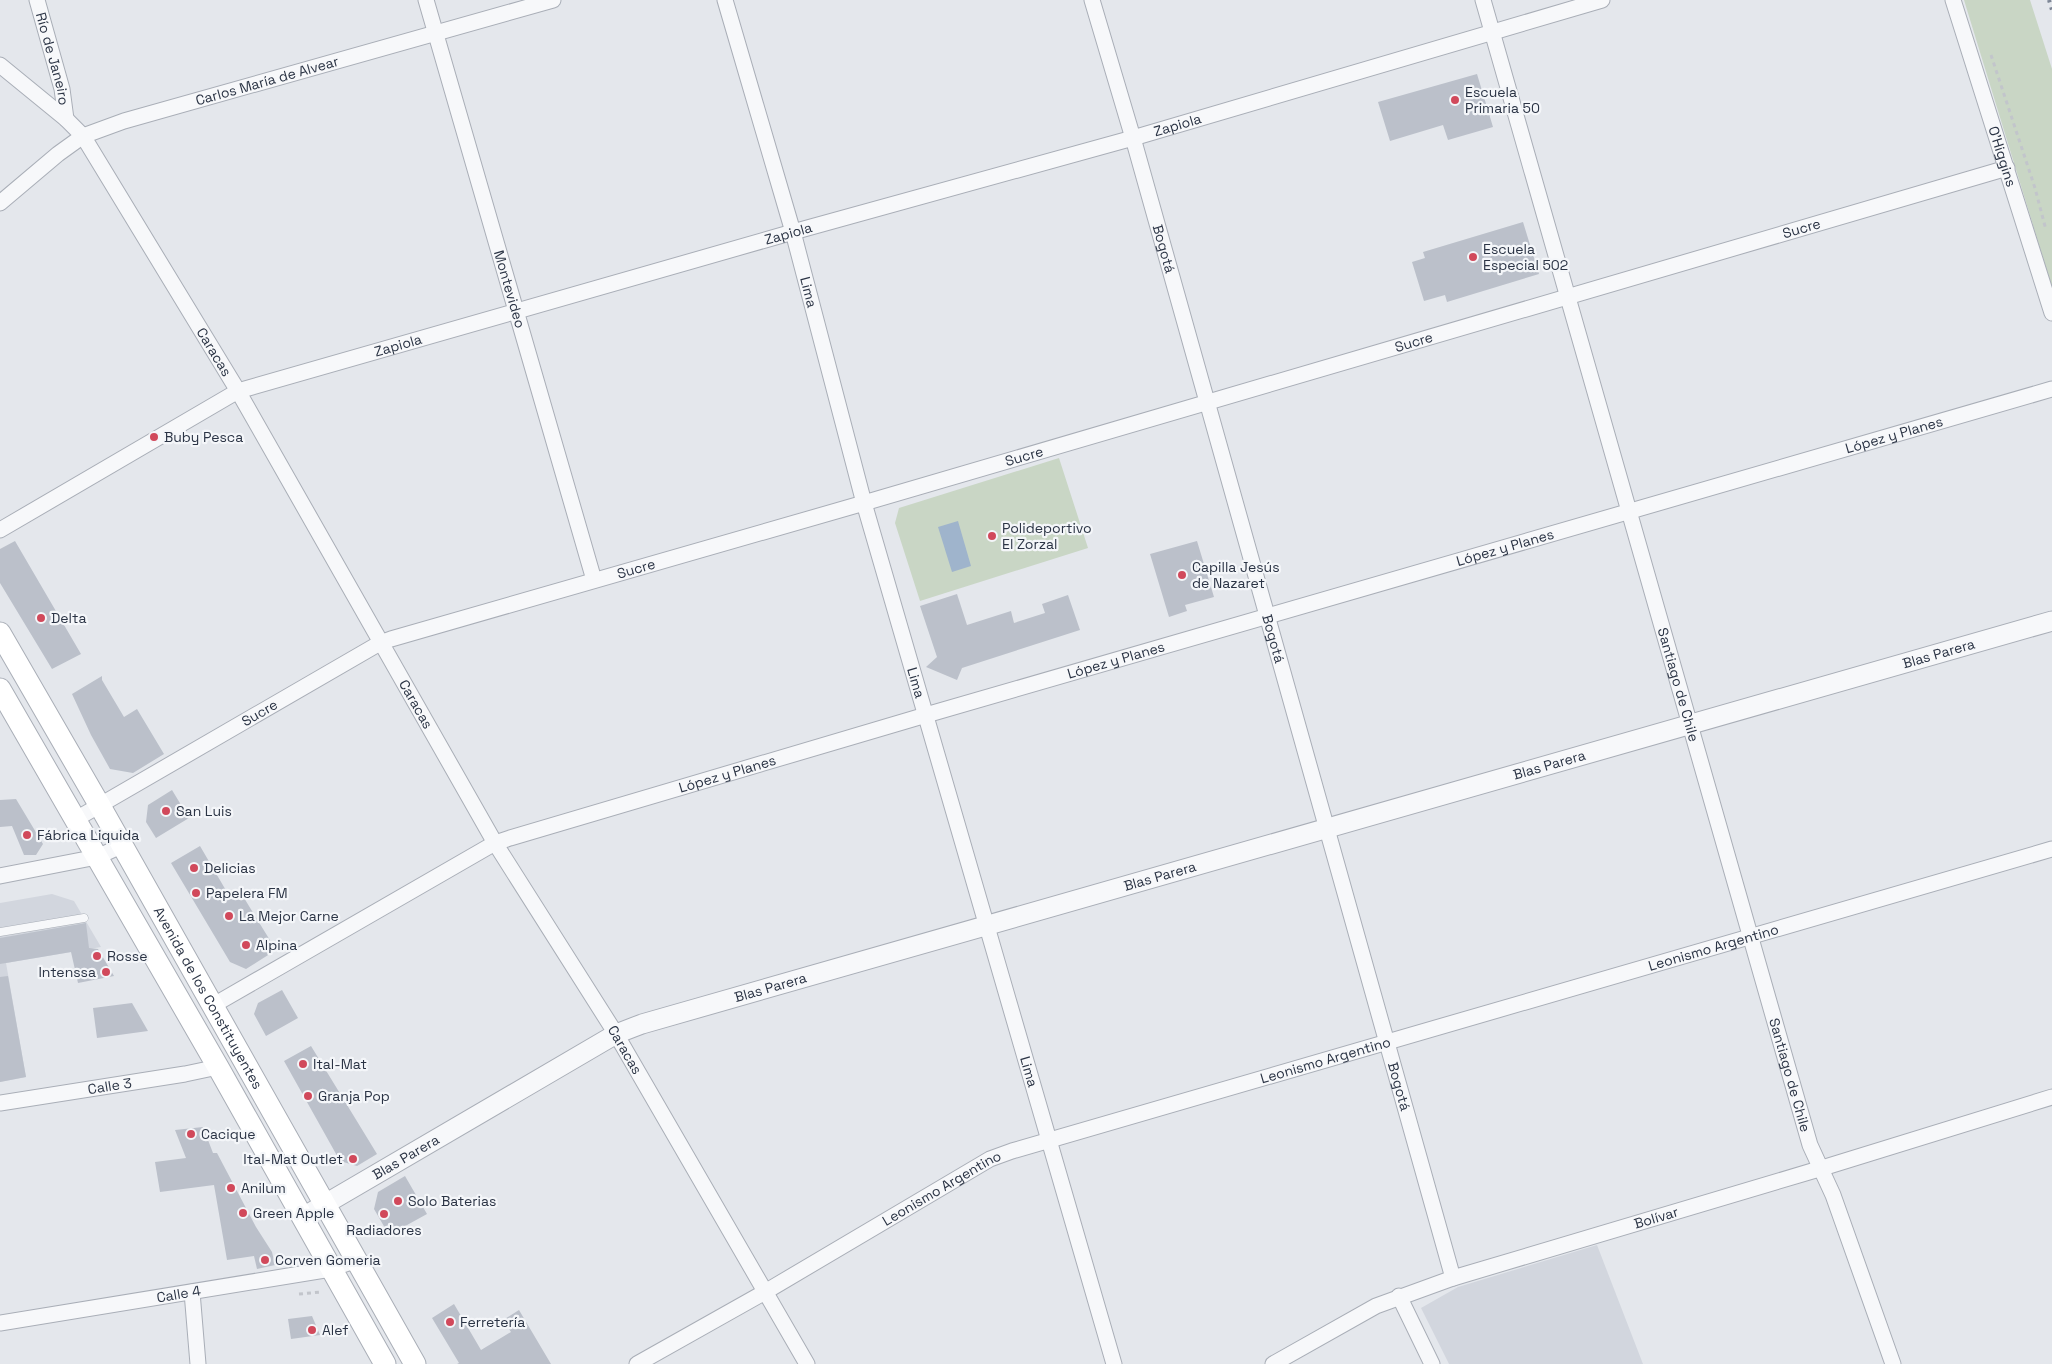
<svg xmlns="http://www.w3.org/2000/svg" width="2052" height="1364" font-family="'Space Grotesk',sans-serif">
	<rect width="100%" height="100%" fill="#e4e7ec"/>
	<!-- built -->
	<path fill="#d2d6de" d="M52,894L74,901L101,947L6,963L26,1077L0,1082V903Z
		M1597,1245L1643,1364H1449L1421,1308L1458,1287Z"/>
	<!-- green -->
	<path fill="#c9d6c5" d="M1964,0H2030L2052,69V287Z
		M1059,458L1088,548L920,601L895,523L899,508Z"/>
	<!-- water -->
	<path fill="#9fb4cc" d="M958,521L971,566L952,572L938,527Z"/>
	<!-- building -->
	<path fill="#bbc0ca" d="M1477,74L1493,127L1448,140L1443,125L1390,141L1378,102Z
		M1523,222L1539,274L1447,302L1445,295L1424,301L1412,262L1425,258L1423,252Z
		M15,541L81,654L52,669L0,583V549Z
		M1197,541L1214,597L1185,605L1187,611L1169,617L1150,554Z
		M957,594L967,625L1011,611L1014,623L1045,613L1042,604L1068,595L1080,630L962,668L957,680L926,667L937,657L920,606Z
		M102,676V680L124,717L137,709L164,754L133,773L110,769L91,735L72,694Z
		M172,790L189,818L156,838L146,822L148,805Z
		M16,799L43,844L36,855H24L12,826L0,827V800Z
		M200,846L231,899L241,893L276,950L246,969L230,962L171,863Z
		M86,923L89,948L98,949L114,976L78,983L71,952L0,964V938Z
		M8,976L26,1077L0,1082V977Z
		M282,990L298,1018L266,1036L254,1014L258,1003Z
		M132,1003L148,1031L97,1038L93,1008Z
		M311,1046L377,1154L357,1166L340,1161L284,1061Z
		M203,1127L213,1153H217L256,1227L272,1252L275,1265L257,1269L254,1256L227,1260L214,1185L160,1192L155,1162L186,1158L175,1130Z
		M405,1176L427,1214L389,1235L374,1209L378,1192Z
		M454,1304L481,1350L511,1332L503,1320L519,1310L551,1364H457L459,1363L432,1318Z
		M312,1316L320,1335L291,1339L288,1319Z"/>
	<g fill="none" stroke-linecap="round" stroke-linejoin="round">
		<!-- service casing -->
		<g stroke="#a9aeb7" stroke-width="9">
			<path id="service" d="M0,932L84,918"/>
		</g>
		<!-- minor casing -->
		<g stroke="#a9aeb7" stroke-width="17">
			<g id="minor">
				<path id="s1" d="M37,0L62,89L66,119"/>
				<path id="s2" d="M426,0L594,580"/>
				<path id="s3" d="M725,0L793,232L864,503L1114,1364"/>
				<path id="s4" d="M1092,0L1133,138L1453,1278"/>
				<path id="s5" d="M1483,0L1810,1145L1833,1195L1893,1364"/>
				<path id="s6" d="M1953,0L2052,313"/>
				<path id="s7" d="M0,65L66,119L83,136L238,391L495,843L616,1034L807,1364"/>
				<path id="s8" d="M0,203L58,154L83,136L124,121L553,0"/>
				<path id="s9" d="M0,530L238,391L793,232L1133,138L1602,0"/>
				<path id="s10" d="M76,819L380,643L391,639L864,503L2007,168"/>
				<path d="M0,876L97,857L121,846"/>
				<path id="s11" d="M212,1006L495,843L510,838L926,715L2052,389"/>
				<path id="s12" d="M0,1103L185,1074L218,1067"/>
				<path d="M192,1292L198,1364"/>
				<path d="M1399,1296L1432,1364"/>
				<path id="s13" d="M0,1323L331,1269L357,1260"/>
				<path id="s14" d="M637,1364L765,1292L990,1159L1012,1151L2052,849"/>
				<path id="s15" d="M1273,1364L1376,1306L1453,1278L1819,1169L2052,1097"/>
			</g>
		</g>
		<!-- tertiary casing -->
		<g stroke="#a9aeb7" stroke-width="21">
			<g id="tertiary">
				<path id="s16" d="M303,1217L616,1034L642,1024L2052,621"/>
			</g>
		</g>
		<!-- secondary casing -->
		<g stroke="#a9aeb7" stroke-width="23">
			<g id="secondary">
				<path id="s17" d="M0,633L100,806L415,1364"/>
				<path d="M0,689L218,1067L385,1364"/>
			</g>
		</g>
		<!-- path -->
		<path stroke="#c2c5cb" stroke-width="3" stroke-dasharray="4 4" stroke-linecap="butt" d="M1991,55L2035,188L2046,230
			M299,1294L322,1292"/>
		<!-- service -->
		<use href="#service" stroke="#f7f8fa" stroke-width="8"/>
		<!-- minor -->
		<use href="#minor" stroke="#f7f8fa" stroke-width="15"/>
		<!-- tertiary -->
		<use href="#tertiary" stroke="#f7f8fa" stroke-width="19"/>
		<!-- secondary -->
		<use href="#secondary" stroke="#fff" stroke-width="21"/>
		<!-- rail -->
		<path stroke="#7d8696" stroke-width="4" stroke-dasharray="2.5 5" stroke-linecap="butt" d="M2049,0L2052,10"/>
	</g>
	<!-- markers -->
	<g fill="#d1495b" stroke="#f4f6f9" stroke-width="2">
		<circle cx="1455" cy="100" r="5"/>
		<circle cx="1473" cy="257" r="5"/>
		<circle cx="154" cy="437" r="5"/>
		<circle cx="992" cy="536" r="5"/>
		<circle cx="1182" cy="575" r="5"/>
		<circle cx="41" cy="618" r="5"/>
		<circle cx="166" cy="811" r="5"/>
		<circle cx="27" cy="835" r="5"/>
		<circle cx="194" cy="868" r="5"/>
		<circle cx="196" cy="893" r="5"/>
		<circle cx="229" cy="916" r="5"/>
		<circle cx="246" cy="945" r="5"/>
		<circle cx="97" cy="956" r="5"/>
		<circle cx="106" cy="972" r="5"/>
		<circle cx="303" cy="1064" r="5"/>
		<circle cx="308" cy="1096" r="5"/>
		<circle cx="191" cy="1134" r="5"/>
		<circle cx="353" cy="1159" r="5"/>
		<circle cx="231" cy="1188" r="5"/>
		<circle cx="398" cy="1201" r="5"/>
		<circle cx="243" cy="1213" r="5"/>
		<circle cx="384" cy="1214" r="5"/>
		<circle cx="265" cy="1260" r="5"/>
		<circle cx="450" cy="1322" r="5"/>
		<circle cx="312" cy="1330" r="5"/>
	</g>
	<g text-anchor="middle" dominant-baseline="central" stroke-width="4.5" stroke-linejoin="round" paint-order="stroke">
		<!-- street labels -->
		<g font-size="14" fill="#2b3445" stroke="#f4f6f9">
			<text stroke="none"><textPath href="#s1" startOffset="61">Río de Janeiro</textPath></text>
			<text stroke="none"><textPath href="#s8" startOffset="299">Carlos María de Alvear</textPath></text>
			<text stroke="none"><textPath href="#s9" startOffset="1252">Zapiola</textPath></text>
			<text stroke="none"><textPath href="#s6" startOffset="164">O'Higgins</textPath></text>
			<text stroke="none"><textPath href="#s10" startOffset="1832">Sucre</textPath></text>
			<text stroke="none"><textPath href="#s9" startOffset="848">Zapiola</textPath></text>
			<text stroke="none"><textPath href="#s4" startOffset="259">Bogotá</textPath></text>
			<text stroke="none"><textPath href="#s2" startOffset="301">Montevideo</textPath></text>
			<text stroke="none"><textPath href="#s3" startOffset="304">Lima</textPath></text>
			<text stroke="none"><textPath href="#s10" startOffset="1428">Sucre</textPath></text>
			<text stroke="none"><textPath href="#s9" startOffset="442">Zapiola</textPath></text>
			<text stroke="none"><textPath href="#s7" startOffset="362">Caracas</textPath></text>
			<text stroke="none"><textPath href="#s11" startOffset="1784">López y Planes</textPath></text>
			<text stroke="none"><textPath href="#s10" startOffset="1022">Sucre</textPath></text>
			<text stroke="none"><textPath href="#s11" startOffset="1379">López y Planes</textPath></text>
			<text stroke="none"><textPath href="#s10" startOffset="618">Sucre</textPath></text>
			<text stroke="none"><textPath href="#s4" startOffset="664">Bogotá</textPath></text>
			<text stroke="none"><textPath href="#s16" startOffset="1739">Blas Parera</textPath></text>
			<text stroke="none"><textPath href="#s11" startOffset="974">López y Planes</textPath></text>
			<text stroke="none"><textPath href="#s3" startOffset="709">Lima</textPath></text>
			<text stroke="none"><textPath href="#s5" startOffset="712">Santiago de Chile</textPath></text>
			<text stroke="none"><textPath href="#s7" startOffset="768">Caracas</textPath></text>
			<text stroke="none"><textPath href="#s10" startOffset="212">Sucre</textPath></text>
			<text stroke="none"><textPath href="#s16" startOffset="1334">Blas Parera</textPath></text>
			<text stroke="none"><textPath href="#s11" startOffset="569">López y Planes</textPath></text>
			<text stroke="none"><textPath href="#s16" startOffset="929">Blas Parera</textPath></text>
			<text stroke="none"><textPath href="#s14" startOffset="1162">Leonismo Argentino</textPath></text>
			<text stroke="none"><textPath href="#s16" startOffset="524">Blas Parera</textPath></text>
			<text stroke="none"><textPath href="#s17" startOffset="420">Avenida de los Constituyentes</textPath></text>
			<text stroke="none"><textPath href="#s7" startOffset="1172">Caracas</textPath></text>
			<text stroke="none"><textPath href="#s14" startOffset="758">Leonismo Argentino</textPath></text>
			<text stroke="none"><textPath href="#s3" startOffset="1114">Lima</textPath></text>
			<text stroke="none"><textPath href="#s5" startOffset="1118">Santiago de Chile</textPath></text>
			<text stroke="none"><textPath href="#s12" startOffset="111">Calle 3</textPath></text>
			<text stroke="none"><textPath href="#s4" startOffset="1129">Bogotá</textPath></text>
			<text stroke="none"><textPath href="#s16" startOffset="119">Blas Parera</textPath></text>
			<text stroke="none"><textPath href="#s14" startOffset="352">Leonismo Argentino</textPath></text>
			<text stroke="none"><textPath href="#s15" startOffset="412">Bolívar</textPath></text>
			<text stroke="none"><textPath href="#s13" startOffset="181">Calle 4</textPath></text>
		</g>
		<!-- poi labels -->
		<g font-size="14" fill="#2b3445" stroke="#f4f6f9" text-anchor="start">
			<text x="1465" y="92">Escuela<tspan x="1465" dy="16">Primaria 50</tspan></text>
			<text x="1483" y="249">Escuela<tspan x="1483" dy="16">Especial 502</tspan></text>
			<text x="164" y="437">Buby Pesca</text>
			<text x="1002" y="528">Polideportivo<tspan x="1002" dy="16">El Zorzal</tspan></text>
			<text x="1192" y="567">Capilla Jesús<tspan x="1192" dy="16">de Nazaret</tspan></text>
			<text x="51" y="618">Delta</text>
			<text x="176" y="811">San Luis</text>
			<text x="37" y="835">Fábrica Liquida</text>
			<text x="204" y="868">Delicias</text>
			<text x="206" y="893">Papelera FM</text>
			<text x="239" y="916">La Mejor Carne</text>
			<text x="256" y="945">Alpina</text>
			<text x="107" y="956">Rosse</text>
			<text x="96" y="972" text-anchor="end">Intenssa</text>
			<text x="313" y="1064">Ital-Mat</text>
			<text x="318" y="1096">Granja Pop</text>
			<text x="201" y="1134">Cacique</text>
			<text x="343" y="1159" text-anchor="end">Ital-Mat Outlet</text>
			<text x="241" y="1188">Anilum</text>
			<text x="408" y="1201">Solo Baterias</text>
			<text x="253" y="1213">Green Apple</text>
			<text x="384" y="1230" text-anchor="middle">Radiadores</text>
			<text x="275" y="1260">Corven Gomeria</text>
			<text x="460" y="1322">Ferretería</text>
			<text x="322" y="1330">Alef</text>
		</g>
	</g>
</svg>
